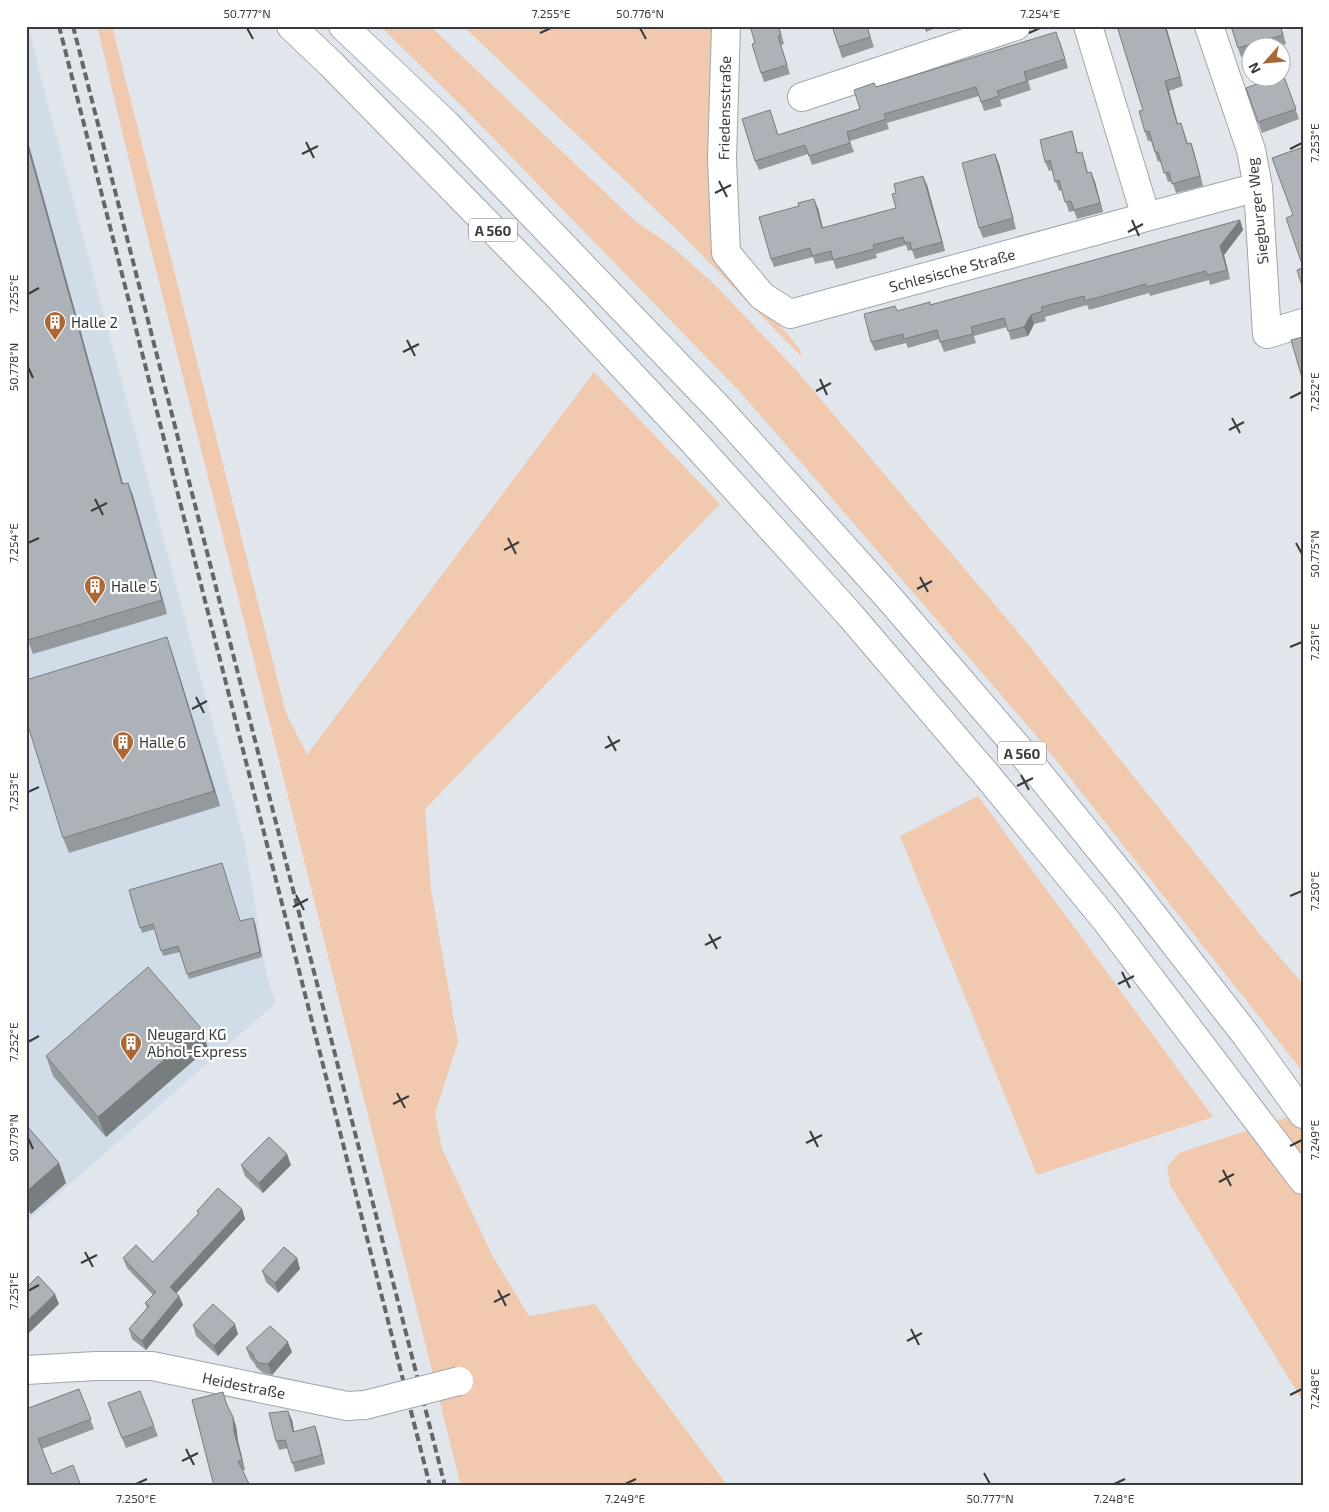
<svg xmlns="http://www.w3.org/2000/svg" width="1329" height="1512" font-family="'Exo 2',sans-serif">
	<rect width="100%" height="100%" fill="#e0e6ec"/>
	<!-- built -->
	<path fill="#d0dce8" d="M26,26H29L39,71L245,845L267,977L276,1003L30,1219L26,1214Z"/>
	<!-- green -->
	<path fill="#f0c9af" d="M97,26H112L286,713L307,755L594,372L720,504L425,809L431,890L458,1042L435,1113L442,1149L493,1257L529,1316L595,1304L635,1362L728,1486H461L139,202Z
		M380,26H430L635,221L669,244L714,284L796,370L1018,632L1263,938L1303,984V1072L1040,740L743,395L464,108Z
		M463,26H713L716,251L799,348L802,357L678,231Z
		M978,796L1213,1117L1037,1175L900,836Z
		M1303,1112V1404L1299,1395L1170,1185L1167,1167L1179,1153Z"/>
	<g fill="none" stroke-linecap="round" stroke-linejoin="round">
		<!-- minor casing -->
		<g stroke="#a0a6ab" stroke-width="30">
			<path id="minor" d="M726,26L722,159L726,253L762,296L790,314L1146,217L1088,26
				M1209,26L1251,150L1258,187L1267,334L1303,323
				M802,97L1016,26
				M1146,217L1258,187
				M26,1370L96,1366H152L347,1406L365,1405"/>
		</g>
		<!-- highway casing -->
		<g stroke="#a0a6ab" stroke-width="30">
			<path id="highway" d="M291,26L331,64L556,294L691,439L850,615L990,779L1105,919L1303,1180
				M343,26L445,123L720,410L890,599L1018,748L1133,890L1246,1035L1303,1114"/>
		</g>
		<!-- minor -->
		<use href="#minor" stroke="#fff" stroke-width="28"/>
		<!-- highway -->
		<use href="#highway" stroke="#fff" stroke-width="28"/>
		<!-- rail -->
		<path stroke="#64676a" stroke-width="4" stroke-dasharray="8 4" stroke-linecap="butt" d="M59,26L430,1486
			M73,26L445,1486"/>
		<!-- minor-bridge casing -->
		<g stroke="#a0a6ab" stroke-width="30" stroke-linecap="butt">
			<path id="minor-bridge" d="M365,1405L459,1381"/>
		</g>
		<!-- minor-bridge -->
		<use href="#minor-bridge" stroke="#fff" stroke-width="28"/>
	</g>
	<!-- wall -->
	<path fill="#94999d" d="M779,26L784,44L781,45L790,74L764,82L761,73L755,43Z
		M832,26H867L874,47L842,58Z
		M924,26H940L926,32Z
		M1117,26H1166L1183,86L1169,91L1178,124L1184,132L1188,144L1191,143L1194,152L1203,186L1176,193L1172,181L1168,182L1161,161L1158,162L1151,141H1148L1145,132L1143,110Z
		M1281,26L1286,44L1273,48H1252V54L1241,57L1238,48Z
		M1060,41L1068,68L1028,81L1031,90L1000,100L1002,106L984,111L979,96L887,123L889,129L850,141L854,152L812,165L808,154L759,170L755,161L770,110L778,135L860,109L876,87Z
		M1283,74L1299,119L1262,133L1246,88Z
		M1072,131L1078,153L1085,161L1088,173L1091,172L1095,182L1103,212L1077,219L1074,211L1069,212L1062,190L1059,191L1052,170L1049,171L1045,162Z
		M26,135L123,484L128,483L133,496L167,614L33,654L26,635Z
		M995,154L999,164L1016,229L983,238L979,228Z
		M927,185L945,251L915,259L912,250L908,251L906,245L876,254L877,258L836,269L833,260L815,264L813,257L774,267L771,259L818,208L823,228L896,208Z
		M1240,220L1243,230L1224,255L1230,279L1210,285L1209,280L1150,296L1149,293L1089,310L1087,305L1045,317L1046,321L1034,324L1028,336L1011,340L1007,327L974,336L976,343L944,352L939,339L908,348L906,343L875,351L871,342L931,305Z
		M172,652L220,806L69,853L63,838Z
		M129,890L241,921L255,923L262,957L189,979L180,952L163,956L155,929L142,933Z
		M208,1048L106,1137L53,1076L46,1056Z
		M26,1125L59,1163L66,1183L31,1214L26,1209Z
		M241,1165H291L263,1193L245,1176Z
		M242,1209L245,1219L176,1293L179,1296L183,1305L146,1350L132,1339L129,1329L147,1308L145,1303L153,1295L127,1268L123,1258L153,1262L198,1214L197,1211Z
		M297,1258L300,1269L278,1293L266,1282L262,1271Z
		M193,1325L238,1334L218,1356L196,1336Z
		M246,1348L292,1352L272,1375L263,1373L256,1367L255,1364L250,1358Z
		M79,1389L94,1429L42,1449L52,1474L26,1486V1409Z
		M140,1391L158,1436L126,1448L112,1414Z
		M226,1401L228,1407L236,1426L238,1441L245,1470L242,1471L214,1486Z
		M292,1420L294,1432L318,1435L325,1464L295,1472L288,1448L279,1450L276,1441Z"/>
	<!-- shaded-wall -->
	<path fill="#787d80" d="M1165,26H1166L1183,86L1180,77Z
		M1165,81L1169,91L1180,133L1177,124Z
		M26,135L127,498L122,484L26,140Z
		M1191,143L1194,152L1203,186L1200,176Z
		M995,154L999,164L1016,229L1013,218Z
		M1091,172L1095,182L1103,212L1100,203Z
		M923,176L927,185L945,251L942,242Z
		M814,199L818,208L825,237L822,228Z
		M1240,220L1243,230L1224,255L1230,279L1220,246Z
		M1031,315L1034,324L1028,336L1024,327Z
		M128,483L133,496L167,614L162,600Z
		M167,637L172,652L220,806L214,791Z
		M253,918L255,923L262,957L260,952Z
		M201,1028L208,1048L106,1137L98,1117Z
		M287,1154L291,1165L263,1193L259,1183Z
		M59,1163L66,1183L31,1214L26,1202V1192Z
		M242,1209L245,1219L173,1297L170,1287Z
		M297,1258L300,1269L278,1293L275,1283Z
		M55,1294L59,1304L26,1336V1322Z
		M179,1296L183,1305L146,1350L142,1341Z
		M235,1324L238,1334L218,1356L214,1346Z
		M288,1342L292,1352L272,1375L268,1364Z
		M288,1411L292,1420L296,1441L293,1432Z
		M233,1417L236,1426L238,1441L245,1470L242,1460L234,1432Z
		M315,1426L318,1435L325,1464L322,1455Z"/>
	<!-- building -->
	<path fill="#acb2b7" stroke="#787d80" d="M750,26H778L781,35L778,36L787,65L761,73L752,44L755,43Z
		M832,26H867L870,37L839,47Z
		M1117,26H1165L1180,77L1165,81L1177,124L1181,123L1187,144L1191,143L1200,176L1172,184L1169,172L1164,173L1158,152H1155L1149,131L1145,132L1139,111L1143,110Z
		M1231,26H1280L1283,35L1238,48Z
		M1056,32L1065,59L1024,72L1027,81L997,91L999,96L981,102L976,87L884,114L886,119L847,132L850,143L809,156L805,145L755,161L742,119L770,110L778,135L860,109L854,90L874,83L876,87Z
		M1283,74L1296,109L1258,122L1246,88L1274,78H1282V75Z
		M1072,131L1077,153L1082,152L1087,173L1091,172L1100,203L1074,210L1071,201L1065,202L1059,180L1055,182L1050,160L1045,162L1040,140Z
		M26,140L122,484L128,483L162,600L28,640L26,635Z
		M1303,147V267L1286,218L1293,215L1272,158Z
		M995,154L1013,218L979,228L962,163Z
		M923,176L942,242L912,250L910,242L905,243L903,237L873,245L874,249L833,260L831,251L812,256L810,248L771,259L759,217L799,206L798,203L814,199L822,228L896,208L892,194L896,193L894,184Z
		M1240,220L1220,246L1227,270L1207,275L1206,271L1147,287L1146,284L1085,301L1084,296L1041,307L1043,311L1031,315L1024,327L1008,331L1004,318L971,327L973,334L940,342L937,330L904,339L903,334L871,342L864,314L895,306L897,311L930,302V305Z
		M1303,268V289L1297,270Z
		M1303,337V381L1291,340Z
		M167,637L214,791L63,838L26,719V680Z
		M222,863L240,921L253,918L260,952L187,974L178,946L161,951L153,924L140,928L129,890Z
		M148,967L201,1028L98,1117L46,1056Z
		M26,1125L59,1163L26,1192Z
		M269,1137L287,1154L259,1183L241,1165Z
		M218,1188L242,1209L170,1287L179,1296L142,1341L129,1329L149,1306L145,1303L156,1292L123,1258L136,1245L153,1262L199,1213L197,1211Z
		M284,1247L297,1258L275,1283L262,1271Z
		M38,1276L55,1294L26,1322V1288Z
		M213,1304L235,1324L214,1346L193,1325Z
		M270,1326L288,1342L268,1364L259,1363L253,1357L254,1355L246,1348Z
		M79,1389L91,1419L38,1439L52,1474L73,1465L81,1486H26V1409Z
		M140,1391L154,1426L122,1438L108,1403Z
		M223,1392L226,1403L233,1417L234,1432L242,1460L238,1461L250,1486H214L192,1400Z
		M288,1411L293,1432L315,1426L322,1455L292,1463L285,1440L276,1441L269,1413Z"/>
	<!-- ticks -->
	<path fill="none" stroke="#393b3d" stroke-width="2" d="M247,28L253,39M640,28L646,39M540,33L551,28M1029,33L1040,28M306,142L314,158M1290,149L1302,143M302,154L318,146M719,181L727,197M715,193L731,185M1132,220L1139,236M1128,232L1143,224M28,294L39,288M407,340L415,356M403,352L419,344M28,367L33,378M820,379L827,395M816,391L831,383M1290,398L1302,392M1232,418L1240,433M1229,430L1244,422M95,499L103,515M91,511L107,503M508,538L516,554M28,543L39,538M1296,543L1302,554M504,550L519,542M920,577L928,592M917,589L932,581M1290,647L1302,642M196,697L204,713M192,709L207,701M608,736L616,751M605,748L620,740M1021,775L1029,790M1017,786L1033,778M28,792L39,787M296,895L304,910M1290,896L1302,891M293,907L308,899M709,934L717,949M705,945L721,937M1122,972L1130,988M1118,984L1134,976M28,1042L39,1036M397,1093L405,1108M393,1104L409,1096M810,1131L818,1147M28,1138L33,1149M806,1143L822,1135M1290,1146L1302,1140M1223,1170L1231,1186M1219,1182L1234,1174M85,1252L93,1267M81,1263L97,1255M498,1290L506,1306M28,1291L39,1285M494,1302L510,1294M911,1329L919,1345M907,1341L922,1333M1290,1395L1302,1389M186,1449L194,1465M182,1461L198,1453M984,1473L990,1484M136,1484L147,1479M625,1484L636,1479M1114,1484L1125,1479"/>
	<!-- icons -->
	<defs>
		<g id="building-pin" transform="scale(1.125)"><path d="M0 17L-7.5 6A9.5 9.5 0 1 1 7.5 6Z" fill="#ab6835" stroke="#fff"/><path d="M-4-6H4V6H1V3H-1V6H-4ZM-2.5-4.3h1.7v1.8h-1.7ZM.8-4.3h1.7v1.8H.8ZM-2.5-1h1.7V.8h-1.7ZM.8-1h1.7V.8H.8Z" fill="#fff"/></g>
	</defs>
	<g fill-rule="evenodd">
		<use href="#building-pin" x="55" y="322"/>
		<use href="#building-pin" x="95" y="586"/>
		<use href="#building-pin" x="123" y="742"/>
		<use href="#building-pin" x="131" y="1043"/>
	</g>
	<g text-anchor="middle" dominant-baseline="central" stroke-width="4.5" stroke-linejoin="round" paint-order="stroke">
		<!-- shield labels -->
		<g fill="#fff" stroke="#747677" stroke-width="1">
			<rect x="469" y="218.5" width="48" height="23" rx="4"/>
			<rect x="998" y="741.5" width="48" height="23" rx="4"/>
		</g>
		<g font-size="14" font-weight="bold" fill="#393b3d">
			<text x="493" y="230">A 560</text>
			<text x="1022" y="753">A 560</text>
		</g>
		<!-- street labels -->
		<g font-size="15" fill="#393b3d" stroke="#fff">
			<text transform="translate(724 108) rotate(-89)">Friedensstraße</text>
			<text transform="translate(1257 211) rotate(-96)">Siegburger Weg</text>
			<text transform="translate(952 270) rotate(-15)">Schlesische Straße</text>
			<text transform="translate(244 1385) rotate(11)">Heidestraße</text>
		</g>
		<!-- poi labels -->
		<g font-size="15" fill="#393b3d" stroke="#fff" text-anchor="start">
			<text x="71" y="322">Halle 2</text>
			<text x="111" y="586">Halle 5</text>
			<text x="139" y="742">Halle 6</text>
			<text x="147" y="1034">Neugard KG<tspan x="147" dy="17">Abhol-Express</tspan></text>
		</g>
	</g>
	<!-- border -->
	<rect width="1329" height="1512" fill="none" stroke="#ffffff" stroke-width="55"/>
	<!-- north arrow -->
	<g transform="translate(1266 62) rotate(243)"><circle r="24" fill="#ffffff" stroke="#b0b1b1"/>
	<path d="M0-4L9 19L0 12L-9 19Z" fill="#ab6835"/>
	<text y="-8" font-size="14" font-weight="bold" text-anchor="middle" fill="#393b3d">N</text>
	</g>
	<rect x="28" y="28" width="1274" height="1456" fill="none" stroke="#393b3d" stroke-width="2"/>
	<g font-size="12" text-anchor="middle" fill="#393b3d">
		<text x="247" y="18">50.777°N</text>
		<text x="551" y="18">7.255°E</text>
		<text x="640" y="18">50.776°N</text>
		<text x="1040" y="18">7.254°E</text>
		<text transform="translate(1315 143) rotate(-90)" y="4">7.253°E</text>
		<text transform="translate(14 294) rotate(-90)" y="4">7.255°E</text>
		<text transform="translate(14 367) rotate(-90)" y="4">50.778°N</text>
		<text transform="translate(1315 392) rotate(-90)" y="4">7.252°E</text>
		<text transform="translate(14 543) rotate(-90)" y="4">7.254°E</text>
		<text transform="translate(1315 554) rotate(-90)" y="4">50.775°N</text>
		<text transform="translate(1315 642) rotate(-90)" y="4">7.251°E</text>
		<text transform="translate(14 792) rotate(-90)" y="4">7.253°E</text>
		<text transform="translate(1315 891) rotate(-90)" y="4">7.250°E</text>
		<text transform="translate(14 1042) rotate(-90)" y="4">7.252°E</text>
		<text transform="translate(14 1138) rotate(-90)" y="4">50.779°N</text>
		<text transform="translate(1315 1140) rotate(-90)" y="4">7.249°E</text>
		<text transform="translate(14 1291) rotate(-90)" y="4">7.251°E</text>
		<text transform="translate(1315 1389) rotate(-90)" y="4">7.248°E</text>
		<text x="136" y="1503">7.250°E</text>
		<text x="625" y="1503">7.249°E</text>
		<text x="990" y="1503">50.777°N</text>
		<text x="1114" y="1503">7.248°E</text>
	</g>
</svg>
